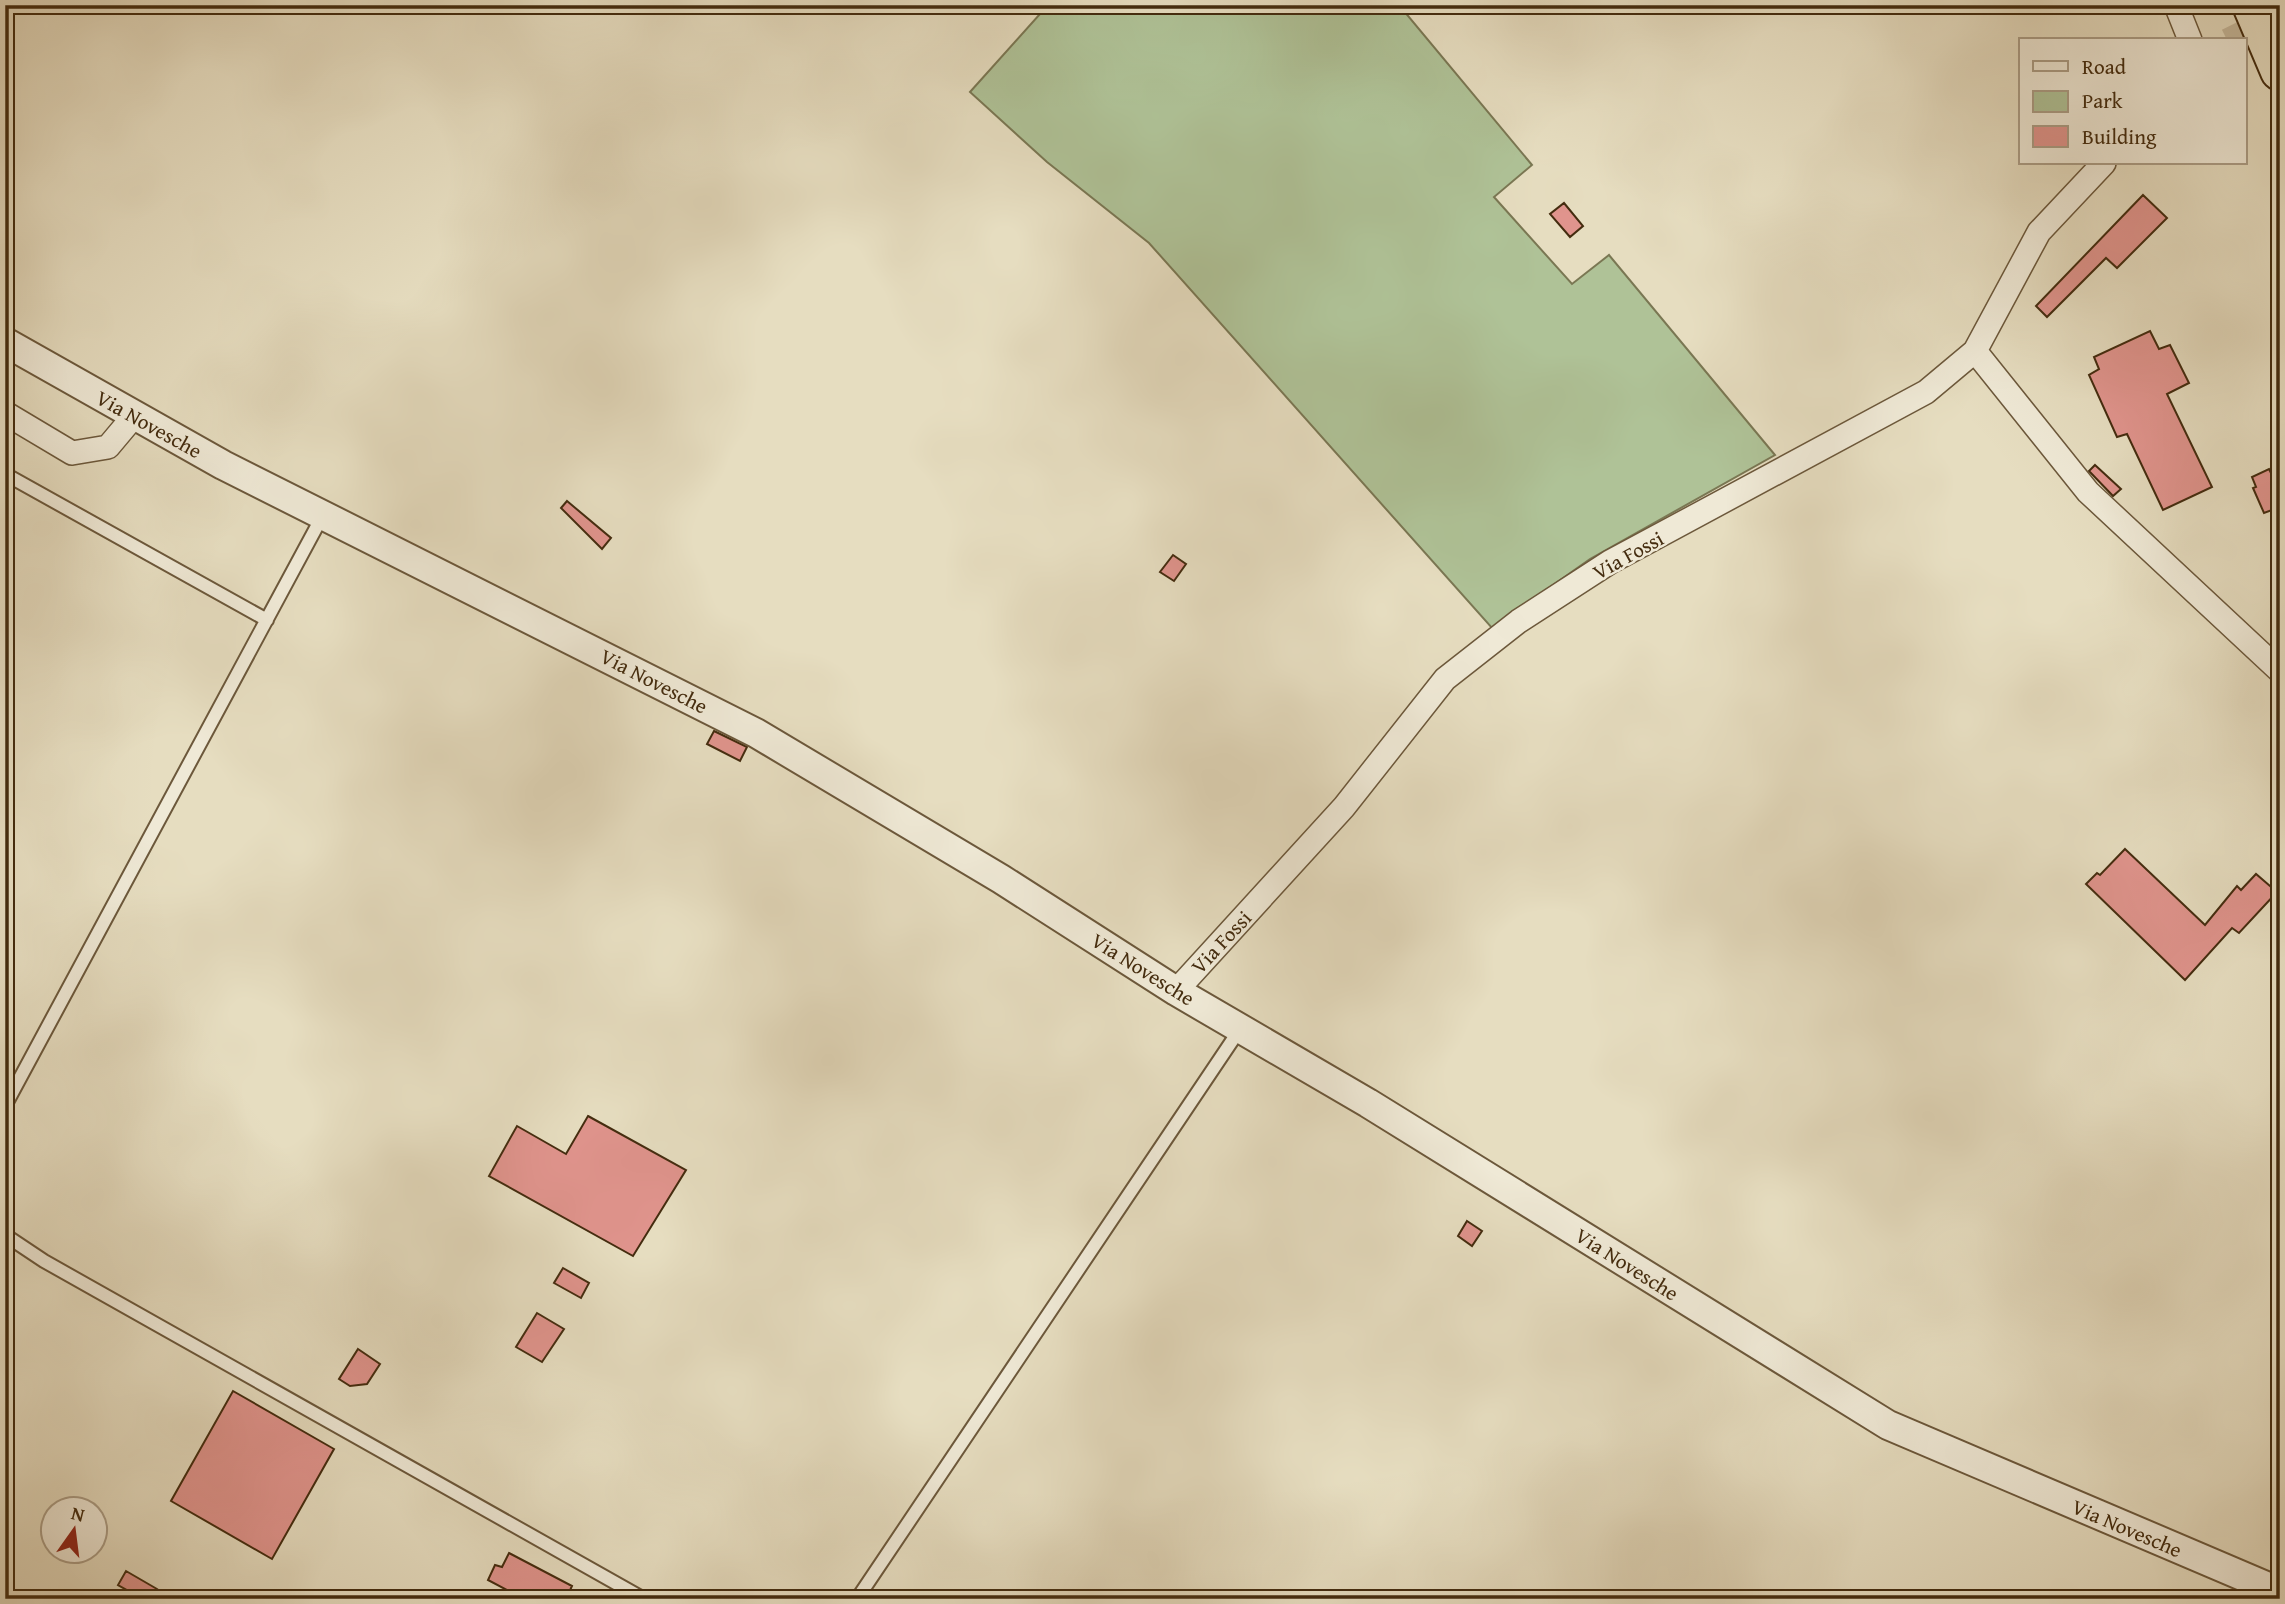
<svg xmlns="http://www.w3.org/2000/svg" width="2285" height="1604" font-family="'Gentium Book Plus',serif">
	<rect width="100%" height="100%" fill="#e6ddc0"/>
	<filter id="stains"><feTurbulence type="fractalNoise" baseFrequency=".00286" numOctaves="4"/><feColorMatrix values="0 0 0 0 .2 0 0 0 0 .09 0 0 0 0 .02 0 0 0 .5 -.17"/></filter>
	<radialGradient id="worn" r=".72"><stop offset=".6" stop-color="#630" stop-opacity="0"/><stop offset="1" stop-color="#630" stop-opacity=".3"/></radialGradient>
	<!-- green -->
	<path fill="#afc297" stroke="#7a7753" stroke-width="2" d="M1048,5H1399L1532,165L1494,197L1572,284L1609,255L1775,455L1590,559L1492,628L1149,243L1047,162L970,92Z"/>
	<!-- building -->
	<path fill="#e0948d" stroke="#442c0f" stroke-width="2" d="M2143,195L2167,218L2117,268L2106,258L2047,317L2036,306Z
		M1564,203L1583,226L1570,237L1550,214Z
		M2150,331L2159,349L2170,345L2189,383L2167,394L2212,487L2163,510L2127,434L2117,437L2089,375L2099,369L2094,357Z
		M2095,465L2121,489L2113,496L2089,471Z
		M2269,469L2280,491V507L2264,513L2253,488L2256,487L2252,477Z
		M567,501L611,538L602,549L561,508Z
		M1173,555L1186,564L1174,581L1160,572Z
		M714,731L747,747L740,761L707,744Z
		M2125,849L2205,925L2237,886L2241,890L2256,874L2277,892L2239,933L2232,928L2185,980L2086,884L2097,873L2100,875Z
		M588,1116L686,1170L633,1256L489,1176L517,1126L566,1154Z
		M1467,1221L1482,1231L1472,1246L1458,1236Z
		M563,1268L589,1283L581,1298L554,1283Z
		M537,1313L564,1329L542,1362L516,1347Z
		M358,1349L380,1364L367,1384L350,1386L339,1379Z
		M233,1391L334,1449L272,1559L171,1501Z
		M509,1553L572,1586L566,1599H524L488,1580L495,1565L502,1567Z
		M126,1571L157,1589L151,1599H143L118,1585Z"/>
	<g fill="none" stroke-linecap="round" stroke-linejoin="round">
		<!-- minor-tunnel -->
		<path stroke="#c6ba9d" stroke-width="23" stroke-dasharray="23 11" stroke-linecap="butt" d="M2227,40L2280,14"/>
		<!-- service casing -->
		<g stroke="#6c583b" stroke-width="16">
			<path id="service" d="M5,474L267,620
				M5,1106L323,515
				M5,1235L44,1261L644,1599
				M857,1599L1240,1029"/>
		</g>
		<!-- minor casing -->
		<g stroke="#6c583b" stroke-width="26">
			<path id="minor" d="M2176,5L2190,40
				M1975,351L2088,492L2280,671
				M5,413L72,453L108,447L134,416
				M1176,991L1344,807L1445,679L1519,621L1610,562L1926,392L1975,351L2039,232L2104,163"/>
		</g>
		<!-- tertiary casing -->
		<g stroke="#6c583b" stroke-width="32">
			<path id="tertiary" d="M5,342L223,465L756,733L1001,879L1176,991L1368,1103L1888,1425L2280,1592"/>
		</g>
		<!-- motorway casing -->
		<g stroke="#442c0f" stroke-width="42">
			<path id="motorway" d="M2252,5L2280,71"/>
		</g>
		<!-- service -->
		<use href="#service" stroke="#efe9d6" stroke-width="12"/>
		<!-- minor -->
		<use href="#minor" stroke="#efe9d6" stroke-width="23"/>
		<!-- tertiary -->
		<use href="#tertiary" stroke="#efe9d6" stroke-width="28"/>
		<!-- motorway -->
		<use href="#motorway" stroke="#e6ddc0" stroke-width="38"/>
	</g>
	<g text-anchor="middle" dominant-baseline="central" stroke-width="5" stroke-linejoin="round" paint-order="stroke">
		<!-- street labels -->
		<g font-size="21" fill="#442c0f" stroke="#efe9d6">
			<text transform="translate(149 424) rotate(29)">Via Novesche</text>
			<text transform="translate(1628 555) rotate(-29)">Via Fossi</text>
			<text transform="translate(654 681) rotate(27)">Via Novesche</text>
			<text transform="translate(1221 942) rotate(-47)">Via Fossi</text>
			<text transform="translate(1143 969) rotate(32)">Via Novesche</text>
			<text transform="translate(1627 1264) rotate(32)">Via Novesche</text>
			<text transform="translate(2127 1528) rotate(23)">Via Novesche</text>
		</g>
	</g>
	<!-- margin -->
	<rect width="2285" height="1604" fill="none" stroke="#e6ddc0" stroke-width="28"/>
	<rect x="7" y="7" width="2271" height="1590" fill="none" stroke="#442c0f" stroke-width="3.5"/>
	<rect x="14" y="14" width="2257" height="1576" fill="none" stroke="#442c0f" stroke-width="2"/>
	<!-- legend -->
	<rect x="2019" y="38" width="228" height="126" fill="#efe9d6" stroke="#ab9d86" stroke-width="2"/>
	<rect x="2033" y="61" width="35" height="10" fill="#efe9d6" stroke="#ab9d86" stroke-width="2"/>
	<text x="2082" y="74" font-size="21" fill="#442c0f">Road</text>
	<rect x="2033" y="91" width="35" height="21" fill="#afc297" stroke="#ab9d86" stroke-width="2"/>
	<text x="2082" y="108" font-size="21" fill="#442c0f">Park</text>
	<rect x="2033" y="126" width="35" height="21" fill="#e0948d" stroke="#ab9d86" stroke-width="2"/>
	<text x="2082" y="144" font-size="21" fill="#442c0f">Building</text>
	<!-- north arrow -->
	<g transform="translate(74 1530) rotate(14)"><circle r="33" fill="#efe9d6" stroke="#ab9d86" stroke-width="2"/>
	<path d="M0-5L12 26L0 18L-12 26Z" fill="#8f2418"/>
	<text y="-10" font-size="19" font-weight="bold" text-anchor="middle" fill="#442c0f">N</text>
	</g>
	<rect width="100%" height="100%" filter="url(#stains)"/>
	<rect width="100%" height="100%" fill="url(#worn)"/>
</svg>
